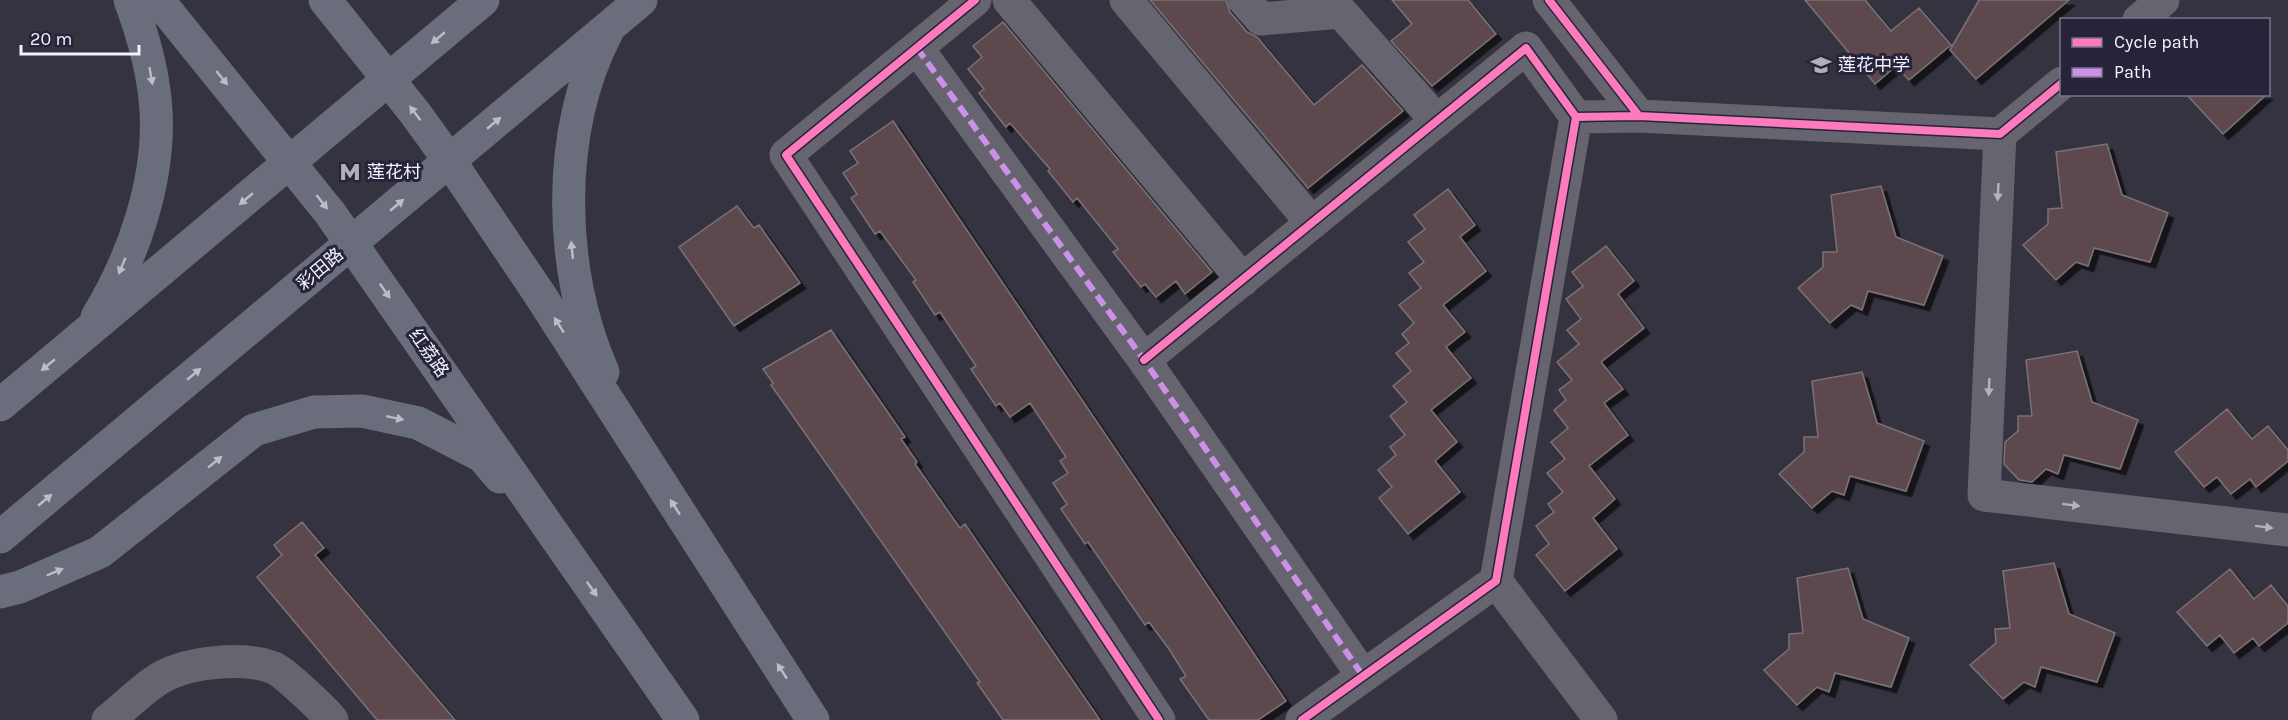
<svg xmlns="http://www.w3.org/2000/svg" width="2288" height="720" font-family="Karla,'Noto Sans SC',sans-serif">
	<defs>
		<filter id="shadow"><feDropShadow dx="5.5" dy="5.5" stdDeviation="0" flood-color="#0009"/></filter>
	</defs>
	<rect width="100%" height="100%" fill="#34333f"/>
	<!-- building -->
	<path fill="#5d4a4e" stroke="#7a7277" stroke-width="1.5" filter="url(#shadow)" d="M1150,0H1226L1230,12L1247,32L1257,37L1314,105L1362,65L1403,111L1308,188Z
		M1392,0H1468L1496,34L1432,86L1391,41L1412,24Z
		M1805,0H1865L1891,31L1919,8L1951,45L1909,80L1896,66L1875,84Z
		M1979,0H2069L1976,79L1950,50Z
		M1003,22L1212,272L1185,294L1176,281L1156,297L1145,284L1141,287L1113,252L1118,249L1077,198L1073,202L1048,171L1050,169L1010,123L1006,127L979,93L984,89L968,69L982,57L973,46Z
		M2186,94H2267L2223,134Z
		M893,121L1286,701L1258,720H1209L1180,679L1186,676L1169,649L1149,622L1145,625L1088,542L1085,544L1061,509L1067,504L1053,483L1068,473L1060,461L1066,457L1030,403L1010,417L1000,403L996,406L971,369L976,366L940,312L935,315L913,282L916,280L880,231L875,234L851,198L857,194L843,173L858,163L850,151Z
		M2107,144L2122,195L2168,213L2150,262L2094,248L2088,266L2076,262L2056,280L2023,245L2048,224V209L2062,208L2056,152Z
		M1881,186L1896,237L1943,256L1924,305L1868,291L1862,310L1851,305L1830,323L1798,288L1823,267V252H1837L1831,195Z
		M1448,189L1475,225L1460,237L1486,271L1443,305L1465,332L1446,347L1471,378L1431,410L1457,442L1435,461L1460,492L1408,534L1379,498L1392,487L1378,470L1396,455L1390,447L1405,435L1390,416L1407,402L1393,386L1411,371L1396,353L1409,343L1402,334L1414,323L1399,305L1421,288L1409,273L1424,262L1408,242L1425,229L1414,215Z
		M737,206L754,228L759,225L800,283L734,326L679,247Z
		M1606,246L1634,281L1618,294L1644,328L1601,362L1623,389L1604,403L1628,435L1589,466L1615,499L1593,518L1617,549L1565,591L1536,555L1549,544L1536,526L1554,512L1548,504L1563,492L1547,473L1565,459L1551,442L1568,428L1554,410L1566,400L1559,390L1572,380L1557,362L1579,344L1567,330L1581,319L1566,299L1583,286L1572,272Z
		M831,330L905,437L901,439L917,462L915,464L960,528L965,524L1100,720H1003L977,683L980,682L771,385L773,383L763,369Z
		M2077,351L2092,402L2138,420L2120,469L2064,455L2058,474L2046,469L2032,482L2019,480L2004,464L2005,442L2018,431V416H2032L2026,360Z
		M1862,372L1877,423L1924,441L1906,491L1850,476L1844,495L1832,491L1812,508L1779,474L1804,452V437H1818L1812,381Z
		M2227,409L2252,439L2268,426L2288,450V461L2256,487L2250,479L2231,494L2217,477L2204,487L2175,452Z
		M302,522L324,548L315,555L455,720H377L257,577L282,555L274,545Z
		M2054,563L2069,614L2115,633L2097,682L2041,667L2035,687L2024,682L2003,699L1970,665L1996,643L1995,629L2010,628L2003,571Z
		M1848,568L1863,619L1909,638L1891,687L1835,673L1829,692L1817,687L1797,705L1764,670L1789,649V634L1803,633L1797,578Z
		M2230,569L2254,599L2271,585L2288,606V623L2259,646L2253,638L2234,653L2220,635L2207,646L2177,612Z"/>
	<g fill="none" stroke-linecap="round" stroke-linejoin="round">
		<!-- minor -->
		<path stroke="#66656f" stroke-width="33" d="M975,0L786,155L1159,720
			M1009,0L1243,280
			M1126,0L1312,223
			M1244,0L1261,19L1341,12L1437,121
			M1549,0L1639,116L2000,134L2062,83
			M2139,20L2163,0
			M917,48L1144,360L1363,676
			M2000,134L1984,495L2288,530
			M1144,360L1526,48L1576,117
			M1496,581L1601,720
			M108,720C125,707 144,687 162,677C189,662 245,656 274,668C285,673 324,710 332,720
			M1302,720L1496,581L1576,117L1639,116"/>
		<!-- major -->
		<path stroke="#6a6d7b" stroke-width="33" d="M158,0L330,213L683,720
			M325,0L415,113L449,160L540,295L813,720
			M97,317C133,258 160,181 156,111C154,74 143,35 130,0
			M603,372C558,271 555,130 607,32
			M0,405L483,0
			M0,537L641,0
			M0,592L20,587L100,552L254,430L314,412L362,411L418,423L482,456L500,477"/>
		<!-- quiet -->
		<path stroke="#ce8fe9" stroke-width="6" stroke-dasharray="12 6" stroke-linecap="butt" d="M917,48L1144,360L1363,676"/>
		<!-- cycleway casing -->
		<g stroke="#26233b" stroke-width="11">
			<path id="cycleway" d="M975,0L786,155L1159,720
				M1549,0L1639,116L2000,134L2062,83
				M1144,360L1526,48L1576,117
				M1302,720L1496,581L1576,117L1639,116"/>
		</g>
		<!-- cycleway -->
		<use href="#cycleway" stroke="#fd7abc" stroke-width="8"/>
	</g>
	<!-- one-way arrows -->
	<defs><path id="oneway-solid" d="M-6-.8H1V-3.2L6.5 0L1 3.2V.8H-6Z" transform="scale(1.5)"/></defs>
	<g fill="#bcbdc9">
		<use href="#oneway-solid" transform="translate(438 38) rotate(140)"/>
		<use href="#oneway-solid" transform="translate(151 76) rotate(80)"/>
		<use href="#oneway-solid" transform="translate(222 78) rotate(51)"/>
		<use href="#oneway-solid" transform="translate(415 113) rotate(-127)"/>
		<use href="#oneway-solid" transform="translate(494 123) rotate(-40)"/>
		<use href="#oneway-solid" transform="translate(246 199) rotate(140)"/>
		<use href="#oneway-solid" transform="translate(322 202) rotate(52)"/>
		<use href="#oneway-solid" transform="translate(397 205) rotate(-40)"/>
		<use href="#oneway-solid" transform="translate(572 250) rotate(-96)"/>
		<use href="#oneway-solid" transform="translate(122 266) rotate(113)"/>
		<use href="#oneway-solid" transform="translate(385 291) rotate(55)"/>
		<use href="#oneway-solid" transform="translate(559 325) rotate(-122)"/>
		<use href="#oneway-solid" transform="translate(48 365) rotate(140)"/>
		<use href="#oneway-solid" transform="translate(194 374) rotate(-40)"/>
		<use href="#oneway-solid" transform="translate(395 418) rotate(12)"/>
		<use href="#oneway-solid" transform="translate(215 462) rotate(-39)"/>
		<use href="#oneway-solid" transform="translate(45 500) rotate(-40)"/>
		<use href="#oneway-solid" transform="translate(675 507) rotate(-123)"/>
		<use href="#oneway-solid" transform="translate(55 572) rotate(-23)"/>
		<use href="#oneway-solid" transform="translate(592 589) rotate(55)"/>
		<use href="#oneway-solid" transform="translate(782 671) rotate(-123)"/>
	</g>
	<g fill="#b4b3bd">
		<use href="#oneway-solid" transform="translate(1998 192) rotate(93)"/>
		<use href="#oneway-solid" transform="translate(1989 387) rotate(93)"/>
		<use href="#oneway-solid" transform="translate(2071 505) rotate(7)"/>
		<use href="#oneway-solid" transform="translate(2264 527) rotate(7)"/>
	</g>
	<!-- icons -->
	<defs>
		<g id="school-bare" transform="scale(1.62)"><path d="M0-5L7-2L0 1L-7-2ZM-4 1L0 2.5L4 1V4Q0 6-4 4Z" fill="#b0b0ba" stroke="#26233b" stroke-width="2.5" paint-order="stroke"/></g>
		<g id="metro-bare" transform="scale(1.62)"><path d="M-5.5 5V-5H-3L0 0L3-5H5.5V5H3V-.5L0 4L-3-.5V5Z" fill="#b0b0ba" stroke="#26233b" stroke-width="2.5" paint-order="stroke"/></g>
	</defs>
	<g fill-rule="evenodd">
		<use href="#school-bare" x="1821" y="65"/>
		<use href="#metro-bare" x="350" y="172"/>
	</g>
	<g text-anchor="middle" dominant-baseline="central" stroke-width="6" stroke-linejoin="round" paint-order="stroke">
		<!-- poi labels -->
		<g font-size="18" fill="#f3f3fd" stroke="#26233b" text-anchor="start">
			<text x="1838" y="65">莲花中学</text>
			<text x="367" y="172">莲花村</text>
		</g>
		<!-- street labels -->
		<g font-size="18" fill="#f3f3fd" stroke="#26233b">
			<text transform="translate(320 269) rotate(-40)">彩田路</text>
			<text transform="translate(429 353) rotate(55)">红荔路</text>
		</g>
	</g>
	<!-- legend -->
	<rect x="2060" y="18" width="210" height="78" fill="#26233b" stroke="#787689" stroke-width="1.5"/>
	<rect x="2072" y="38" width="30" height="9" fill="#fd7abc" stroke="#787689" stroke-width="1.5"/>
	<text x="2114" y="48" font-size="18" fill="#f3f3fd">Cycle path</text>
	<rect x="2072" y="68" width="30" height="9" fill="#ce8fe9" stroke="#787689" stroke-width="1.5"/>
	<text x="2114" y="78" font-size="18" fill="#f3f3fd">Path</text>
	<!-- scale -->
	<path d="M21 45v9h118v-9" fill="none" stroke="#f3f3fd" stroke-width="3"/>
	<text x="30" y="45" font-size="18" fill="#f3f3fd" stroke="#26233b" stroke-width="4.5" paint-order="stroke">20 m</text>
</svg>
